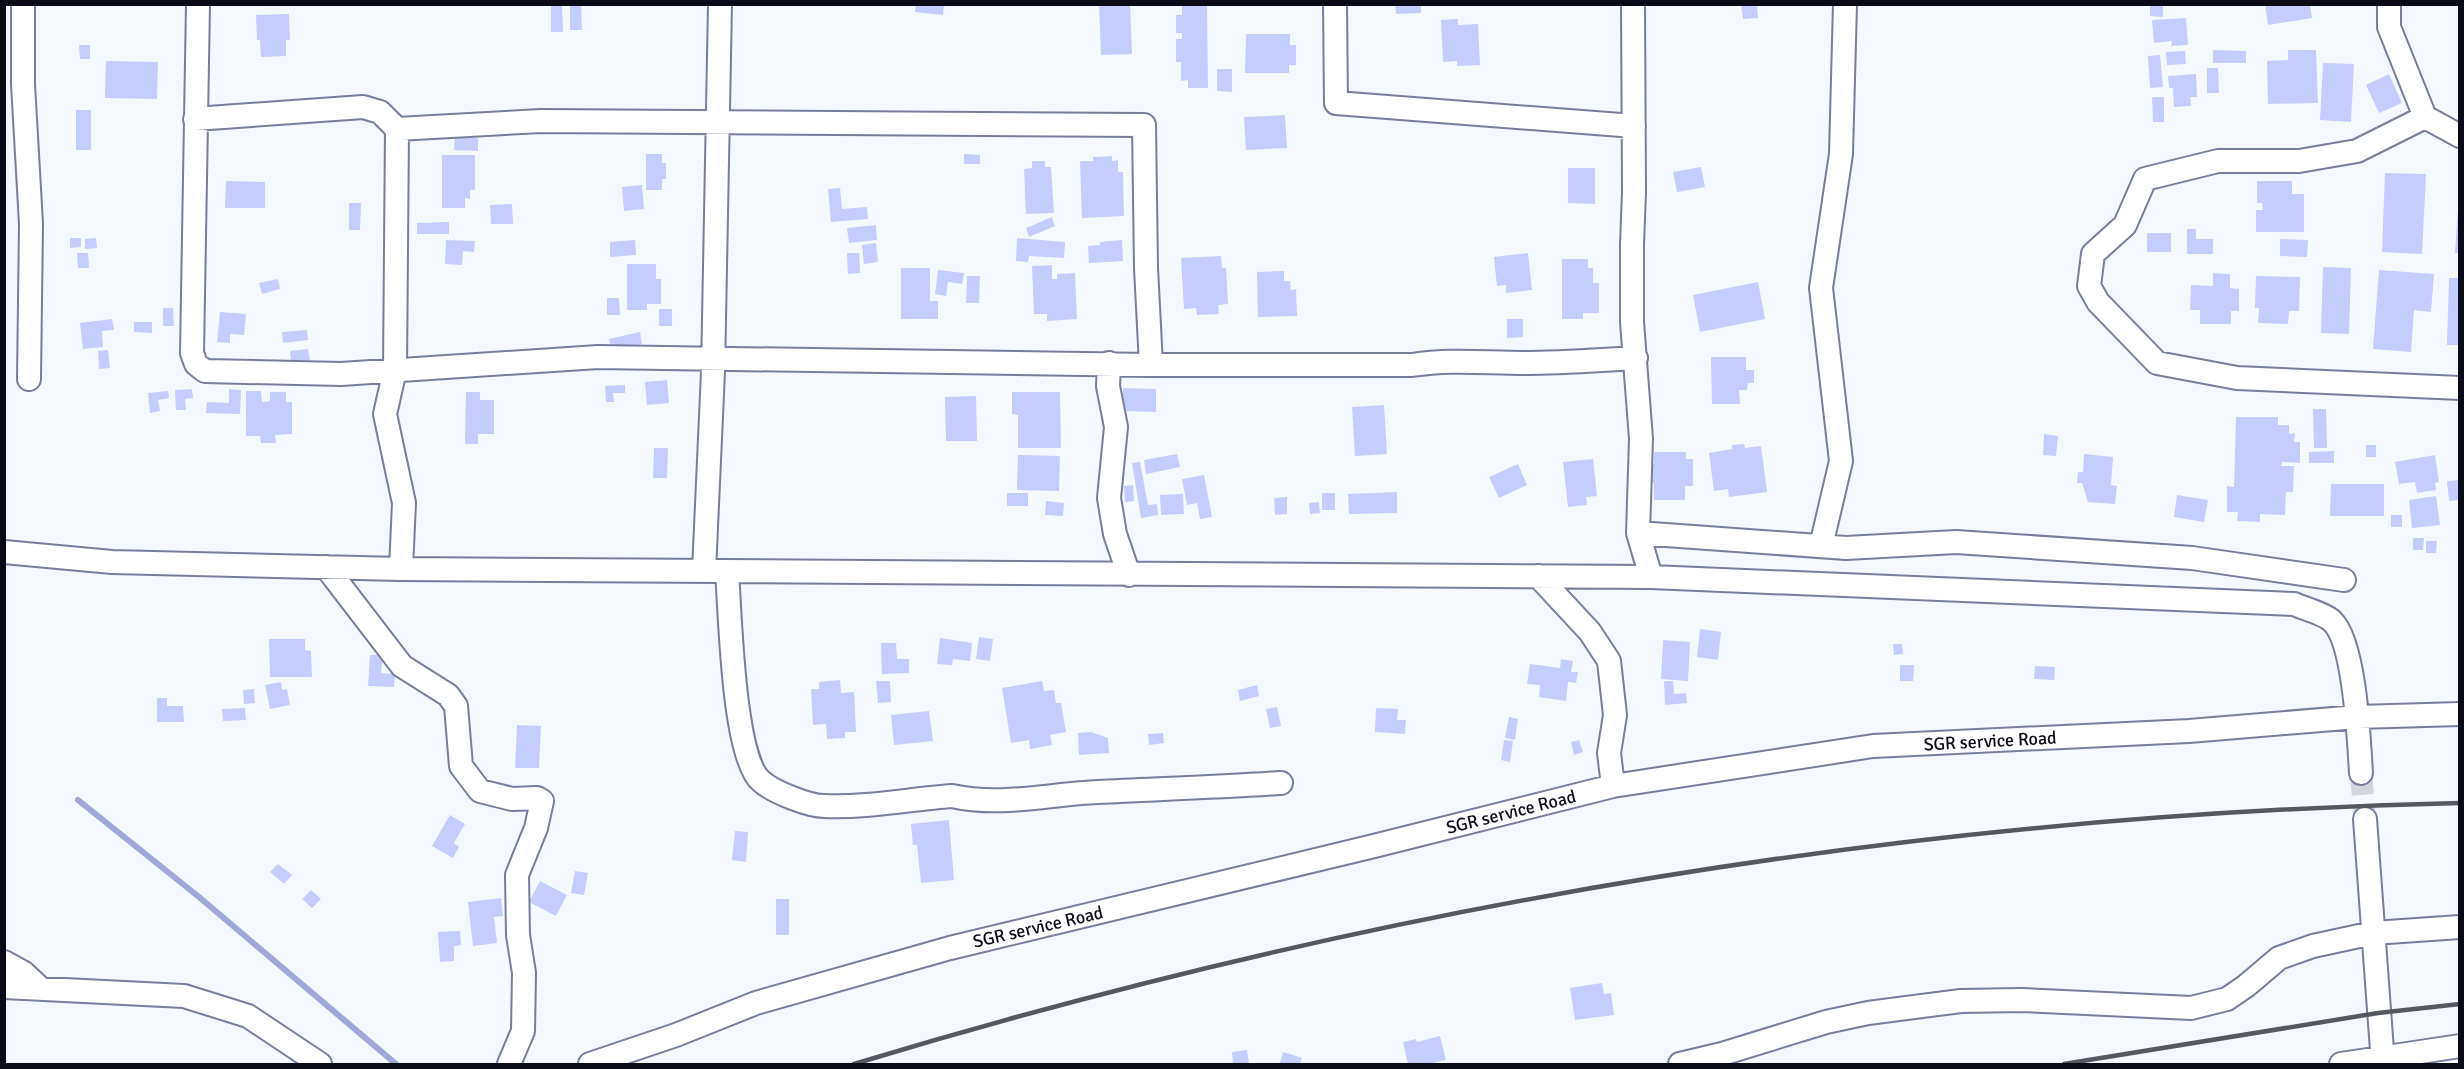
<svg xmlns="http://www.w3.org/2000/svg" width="2464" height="1069" font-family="Signika,sans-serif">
	<rect width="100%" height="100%" fill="#f6f8ff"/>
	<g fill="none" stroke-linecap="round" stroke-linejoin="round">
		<!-- stream -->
		<path stroke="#9fa8d8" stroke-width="6" d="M78,800L199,897L396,1064"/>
	</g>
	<!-- building -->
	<path fill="#c5cdff" d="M570,4H581L582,30H570Z
		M916,4H944L943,15L915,12Z
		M1099,4H1130L1132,54L1101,55Z
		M1182,4H1207L1208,88H1188V80L1181,81V62H1176V39H1182V33H1176V15H1182Z
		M1395,4H1421V13L1396,14Z
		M1741,4H1757L1758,18L1743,19Z
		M2150,4H2163V17L2150,16Z
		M2265,4H2310L2312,18L2268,25Z
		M551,5H562L563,32H551Z
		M289,14L290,40H286V56L261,57L260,40H257L256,15Z
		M2186,18L2188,45L2171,46L2172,41L2154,43L2152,20Z
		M1458,19V25L1478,24L1480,65L1457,66V61L1443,62L1441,20Z
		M1246,34H1290V45H1296V65H1289V73H1245Z
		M79,45H90V59H80Z
		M2213,50L2246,51V63H2213Z
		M2288,50H2316L2318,103L2268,104L2267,61L2288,60Z
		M2185,51L2186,64L2167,65L2166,52Z
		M2160,55L2163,87L2150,88L2148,56Z
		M106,61L158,62L157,99L105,98Z
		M2323,63L2354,64L2351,122L2320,120Z
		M2207,68H2218L2219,93H2207Z
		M1217,69H1232V92L1217,91Z
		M2196,74L2197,97H2190L2191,106L2174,107L2173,88H2169L2168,76Z
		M2389,74L2402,103L2379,113L2366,85Z
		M2152,97H2164V122H2153Z
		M76,110H91V150H76Z
		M1285,115L1287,148L1246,150L1244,117Z
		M455,138H478V151L454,150Z
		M646,154H662V163H666V179H662V190H646Z
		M964,154L980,155V164H964Z
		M442,155H475V190H470V199L465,198V208H442Z
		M1112,156V161L1118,160V172H1123L1124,216L1082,218L1080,161H1093V157Z
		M1032,161H1045V167H1051L1054,213L1026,214L1024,169L1032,168Z
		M1701,167L1705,187L1677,192L1673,172Z
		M1568,168H1595V204L1568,203Z
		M2385,173L2426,174L2422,254L2382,252Z
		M226,181L265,182V208H225Z
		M2257,181H2292V194H2304V232H2256V210H2263L2262,203H2257Z
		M642,185L644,209L624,211L622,187Z
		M840,188L842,209L867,207L868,219L831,222L828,189Z
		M349,203H361L360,230H349Z
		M512,204L513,224H491L490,205Z
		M2458,209H2460V253H2455Z
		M1052,217L1055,226L1029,237L1026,228Z
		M449,222V234H417V223Z
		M876,225L877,240L849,243L847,228Z
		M2187,229H2196V239H2213V254H2187Z
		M2147,233H2171V252H2147Z
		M70,238H81V247L70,248Z
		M96,238L97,248L85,249V239Z
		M1017,238L1065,242L1064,258L1029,256L1028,262L1016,261Z
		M2280,239L2308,240L2307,257L2280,256Z
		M446,240L475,241L474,252L463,251L462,265L445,264Z
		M635,240L636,255L610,257V242Z
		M1122,240L1123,261L1089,263L1088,246L1100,245V242Z
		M876,243L878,262L864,264L862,245Z
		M77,253H88L89,268H78Z
		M847,253H859L860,273L848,274Z
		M1528,253L1532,290L1506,293V285L1497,286L1494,257Z
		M1221,256L1222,268H1226L1228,304L1218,305L1219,314L1197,315L1196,308L1184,309L1181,258Z
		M1562,259H1588V268H1593V283H1599V313H1583V319H1562Z
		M627,264H656V279H661V304H647V310H627Z
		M1052,265V279H1057V274L1075,273L1077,319L1047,321V314H1034L1032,266Z
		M2323,267L2351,268L2349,334L2321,333Z
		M901,268H930V301H938V319H901Z
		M938,270L964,273L962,284L948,282L946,296L935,294Z
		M2379,270L2434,274L2431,312L2414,310L2411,352L2373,349Z
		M1284,271V281H1290L1291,290L1296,289L1297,316L1258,317L1257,272Z
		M2213,273L2230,274V288L2239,289V311H2231V324H2200V310H2190L2191,285L2213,286Z
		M967,276H980L979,303H966Z
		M2256,276L2300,277L2299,311H2289L2288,324L2258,323L2259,308H2255Z
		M2449,278H2460V345H2447Z
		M278,279L280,289L262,294L259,283Z
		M1758,282L1765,319L1700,332L1693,295Z
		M607,298H619L620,315H607Z
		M163,308H173L174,326H163Z
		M659,309H672V326H659Z
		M220,312L246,314L244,335L230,334V343L217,342Z
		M112,319L114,330L102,331L103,347L83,349L80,323Z
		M1507,319H1523V337L1507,338Z
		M134,322H152V333L134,332Z
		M307,330L308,340L283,343L282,332Z
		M640,332L642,344L612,351L609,339Z
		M308,349L310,360L291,361L290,351Z
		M108,350L110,368L99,369L98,351Z
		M1711,357H1746V370H1754V383H1748L1747,390H1739L1740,404H1712Z
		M667,380L669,403L647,405L645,382Z
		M625,385V393H613L614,402H606L605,386Z
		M1123,388L1156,389V412L1123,411Z
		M192,389L193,398L185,399L186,410H176L175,390Z
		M229,389L241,390L240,414L206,413L207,402L229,403Z
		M168,391L169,398L158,400L160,411L150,413L148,393Z
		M246,391H261L262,402L270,401V392H286V402H292V434L275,435L276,443H261L260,436H246Z
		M466,392H480V400H494V434H478V444H465Z
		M1012,392H1060L1061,448H1018V415L1012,414Z
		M976,396L977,441H946L945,397Z
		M1384,405L1387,454L1355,456L1352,407Z
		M2313,409H2326L2327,448H2314Z
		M2236,417H2278V425H2289V434L2295,433L2294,442H2300V463L2282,462L2281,466H2294L2293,492H2286L2285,515L2260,514V522L2237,521L2238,512H2227V486L2234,487Z
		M2044,434L2058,436L2056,456L2043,455Z
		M1744,444L1745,448L1761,446L1767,492L1729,497L1728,489L1714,491L1709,453L1732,449V445Z
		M2366,445H2376V457H2366Z
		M654,448H668L667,478H653Z
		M2334,451V463H2309V452Z
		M1654,452H1686V459H1693V486H1685V500H1654V483L1647,482V465L1654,464Z
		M1177,454L1180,467L1146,474L1144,460Z
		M2084,454L2113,457L2111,485L2117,486L2115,504L2088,502L2082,483H2077L2078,472H2083Z
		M1018,455L1060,456L1059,491L1017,490Z
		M2435,455L2439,482L2435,483L2436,490L2417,493L2415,482L2399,484L2395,462Z
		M1593,459L1597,496L1586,497L1587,505L1568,507L1563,462Z
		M1140,462L1148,505L1157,504L1158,515L1141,518L1132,463Z
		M1518,464L1527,485L1499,498L1489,477Z
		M1204,475L1212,517L1200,519L1197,503L1187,505L1182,479Z
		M2460,480V500L2449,501L2447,481Z
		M2331,484H2384V516H2330Z
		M1133,485L1134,501L1125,502L1124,486Z
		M1397,492V513L1349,514L1348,494Z
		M1007,493H1028V506H1007Z
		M1322,493H1335V510H1322Z
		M1183,494L1184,514L1161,515L1160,495Z
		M2177,495L2208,500L2204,522L2174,517Z
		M2436,496L2440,525L2412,528L2409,500Z
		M1287,497V514L1275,515L1274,498Z
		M1046,501L1064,503L1063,516L1045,515Z
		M1319,502L1320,513L1310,514L1309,503Z
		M2391,515H2402V527H2391Z
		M2413,538H2424L2423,550H2413Z
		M2426,541H2437L2436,553H2426Z
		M1700,629L1721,632L1718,660L1697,657Z
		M979,637L993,639L990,661L976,659Z
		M940,638L972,643L970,661L953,659L952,665L937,664Z
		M269,639H305V650L311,651L312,677H270Z
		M1663,640L1690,642L1688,681L1661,679Z
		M881,643H896L897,659H909V673L882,674Z
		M1893,644H1902L1903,654L1894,655Z
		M370,655H383L381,673L395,674L394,687L368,686Z
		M1561,659L1573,661L1571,672H1578L1576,683L1568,682L1566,701L1539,697L1540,685L1527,684L1530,664L1560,668Z
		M1900,665H1914L1913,681H1900Z
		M2035,666L2055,667L2054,680L2034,679Z
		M840,680L841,693L854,692L856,732H845V738L827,739L826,724L813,725L811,689H819V682Z
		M876,681H890L891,702L878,703Z
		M1042,681L1044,691L1054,690L1056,703H1061L1066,732L1050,735L1052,745L1030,749L1029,740L1011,743L1002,688Z
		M1664,681H1673L1674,694L1686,693L1687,703L1665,705Z
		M281,682L282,690L287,689L290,705L270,709L265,685Z
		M1257,685L1259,696L1240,701L1238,690Z
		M254,689L255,703L244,704L243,690Z
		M157,698H167V706H183L184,722H157Z
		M1277,707L1281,726L1270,728L1266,709Z
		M245,708L246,720L223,721L222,709Z
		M1376,708L1398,709L1397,720H1406L1405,734L1375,732Z
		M929,711L933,741L894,745L891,715Z
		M1509,717L1518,719L1515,740L1505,738Z
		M517,725L541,726L539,768H515Z
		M1091,732L1108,738L1109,753L1079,755L1078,733Z
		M1163,733L1164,743L1149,745L1148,734Z
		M1504,740L1513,741L1510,762L1501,760Z
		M1579,740L1583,752L1574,755L1571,742Z
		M450,815L465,824L454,843L459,847L453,858L432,846Z
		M949,820L954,880L921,883L917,845H913L911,824Z
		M735,831L748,832L746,862L732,860Z
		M278,864L292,875L284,884L270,872Z
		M575,871L588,873L584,895L571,893Z
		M540,881L567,895L556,916L529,902Z
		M311,890L321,899L312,908L302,899Z
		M501,898L503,916L494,917L497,943L473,946L468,902Z
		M776,899H789V935H776Z
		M460,931L461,945L454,946V961L440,962L438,932Z
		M1602,983L1604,994L1611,993L1614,1015L1575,1020L1570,988Z
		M1440,1036L1446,1060L1428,1064H1408L1403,1042L1416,1039L1417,1042Z
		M1247,1050L1249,1064H1233L1232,1052Z
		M1283,1052L1302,1058L1300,1064L1280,1063Z"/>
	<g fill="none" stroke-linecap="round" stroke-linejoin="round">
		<!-- street-tunnel -->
		<path stroke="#d3d4dc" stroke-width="22" stroke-dasharray="22 11" stroke-linecap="butt" d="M2361,773L2365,819"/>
		<!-- street casing -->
		<g stroke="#777d9c" stroke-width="26">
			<path id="street" d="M23,4V84L31,224L29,379
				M198,4L192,353L196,364L205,371L341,374L598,357L1151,365H1412C1451,359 1485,363 1524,363C1561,363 1598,360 1636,358
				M1335,4L1336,103L1634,126
				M1633,4L1634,192L1632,244V322L1641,439L1638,533L1651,577
				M2389,4V27L2425,117L2460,136
				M2425,117L2357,151L2299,161H2218L2145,179L2125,225L2093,254L2089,286L2098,302L2157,363L2237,378L2460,388
				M195,119L363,107L380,112L397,129L541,121L1144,125L1146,268L1151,365
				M397,129L395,370L385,414L404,503L401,569
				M1109,363L1108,386L1116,427L1109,498L1115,534L1129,575
				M1638,533L1846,548L1956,542L2192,558L2344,580
				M1821,546L1841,461L1821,288L1841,154L1845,4
				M4,552L112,562L401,569L1651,577L2294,604C2303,608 2325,614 2332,621C2355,642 2359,741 2361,773
				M326,567L402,666L448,695L456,706L461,766L480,791L512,799L537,798L542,801L536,828L517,875L518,935L524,973L523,1031L509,1064
				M704,571L713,372L720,4
				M727,571C730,611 733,758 761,781C773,792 809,806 824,806C867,808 910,799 952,796C1001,807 1049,794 1098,792C1159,789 1220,787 1281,783
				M1538,576L1590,632L1609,661L1615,715L1609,753L1613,786
				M2365,819L2383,1064
				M4,962L24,973L40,988
				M4,987L184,996L248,1016L320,1064
				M590,1064L676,1035L756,1003L950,948L1374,846L1613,786L1873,746L2189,731L2357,717L2460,714
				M1680,1064L1722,1054L1826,1022L1868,1013L1961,1001L2022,1000L2191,1008L2227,999L2246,986L2279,958L2313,946L2373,933L2460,927
				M2341,1064L2460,1046"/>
		</g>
		<!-- street -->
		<use href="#street" stroke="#fff" stroke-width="22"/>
		<!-- rail -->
		<path stroke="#565861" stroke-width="4.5" d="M854,1064C1375,906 1915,815 2460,803
			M2064,1064L2378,1013L2460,1004"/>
	</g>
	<g text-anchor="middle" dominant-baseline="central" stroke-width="4.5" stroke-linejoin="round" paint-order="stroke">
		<!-- street labels -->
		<g font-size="18" fill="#0a0b16" stroke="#fff">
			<text transform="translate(1990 741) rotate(-3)">SGR service Road</text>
			<text transform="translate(1511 812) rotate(-14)">SGR service Road</text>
			<text transform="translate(1038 927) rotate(-13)">SGR service Road</text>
		</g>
	</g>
	<!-- border -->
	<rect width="2464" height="1069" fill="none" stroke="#0a0b16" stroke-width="12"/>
</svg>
